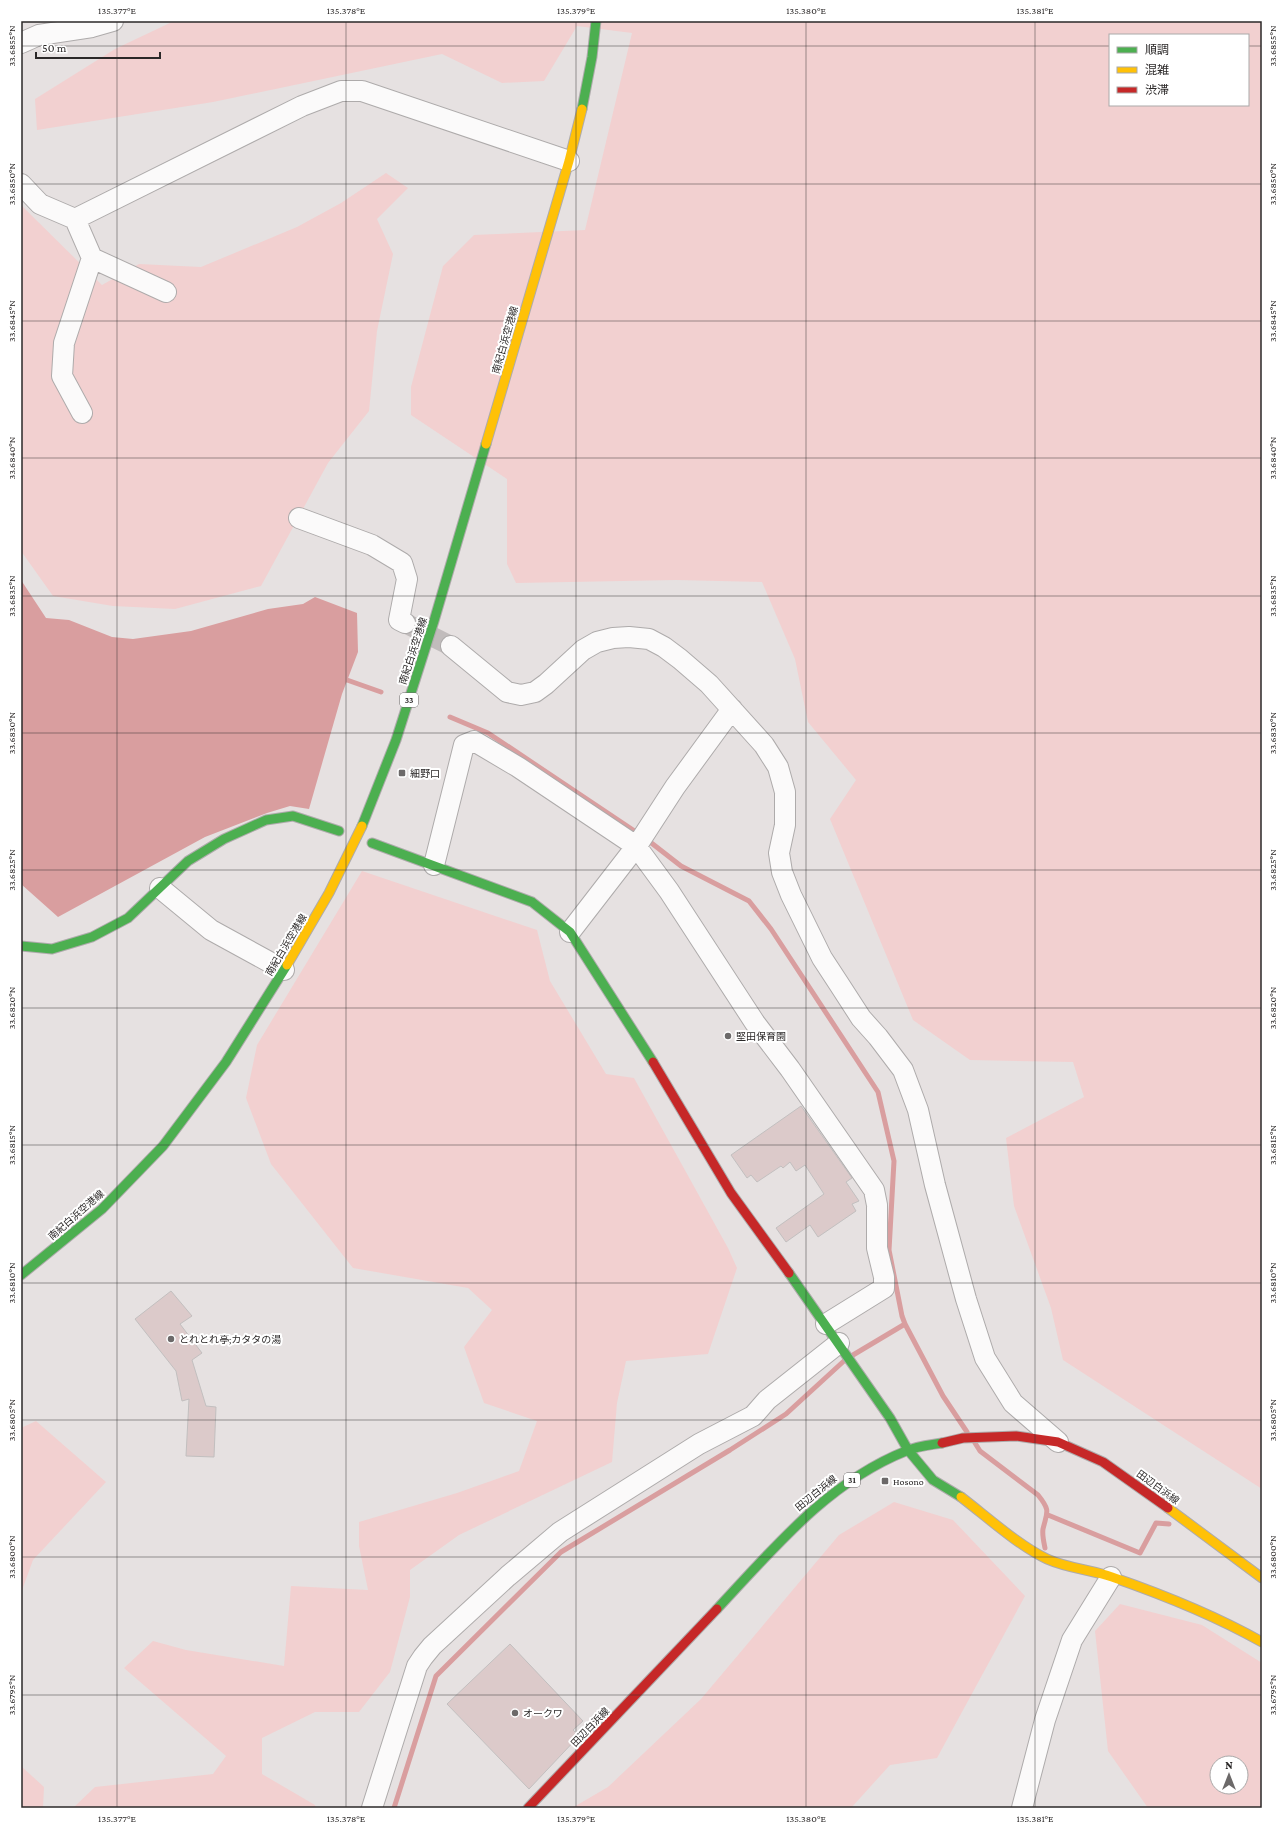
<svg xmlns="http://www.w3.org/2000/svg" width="1283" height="1829" font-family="'Crimson Pro','Noto Sans JP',serif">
	<rect width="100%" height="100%" fill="#e6e1e1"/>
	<!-- green -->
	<path fill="#f2d0d0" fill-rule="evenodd" d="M174,21H1262V1489L1063,1360L1051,1308L1014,1206L1006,1138L1084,1097L1073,1062L970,1060L913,1020L830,819L856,780L808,722L795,659L762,582L676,580L516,583L507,564V479L411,415V387L443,266L474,235L585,230L632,33L577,26L544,81L502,83L442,54L213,102L37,130L35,99L115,49ZM1110,35H1248V105H1110Z
		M386,173L408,188L377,219L393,254L377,331L369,411L328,463L261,586L175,609L113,606L53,596L21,551V205L102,285L139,264L201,267L297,227L341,203Z
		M362,871L537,930L550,981L606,1074L634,1078L728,1248L737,1268L708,1354L626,1361L617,1403L612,1462L459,1535L410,1570V1597L390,1672L359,1712H315L262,1738V1774L315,1805L316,1808H73L95,1787L213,1774L226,1756L124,1668L153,1641L186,1650L284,1666L291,1586L368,1590L359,1546V1522L457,1493L519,1471L537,1421L484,1403L464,1347L492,1310L468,1288L353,1268L271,1164L246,1098L257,1045Z
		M36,1421L106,1482L33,1560L21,1593V1428Z
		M894,1502L953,1520L1025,1596L937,1758L890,1765L851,1808H572L608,1787L701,1699L839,1535Z
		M1120,1604L1202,1625L1262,1663V1808H1148L1108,1751L1095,1631ZM1217,1763H1241V1787H1217Z
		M21,1766L44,1787L43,1808H21Z"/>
	<!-- water -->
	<path fill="#d99e9f" d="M21,580L46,618L69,620L112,637L133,639L191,631L268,609L303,604L315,597L357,613L358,652L342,694L309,809L290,806L267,813L205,837L58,917L21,884Z"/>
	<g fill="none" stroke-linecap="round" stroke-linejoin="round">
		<!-- stream -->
		<path stroke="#d99e9f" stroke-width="5" d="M347,680L381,692
			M450,717L488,733L639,834
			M645,838L681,866L749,901L771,929L878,1092L894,1161L889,1250L902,1316L905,1324L853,1355
			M905,1324L943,1396L967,1432
			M975,1443L980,1451L1038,1495C1051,1511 1047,1512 1043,1529C1042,1535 1044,1543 1045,1548
			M1048,1515L1140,1553L1156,1523L1169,1524
			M394,1808L436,1676L561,1552L730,1450L786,1414L845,1360"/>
	</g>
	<!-- building -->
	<path fill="#dccaca" stroke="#c2bfbf" d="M801,1106L852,1178L846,1182L859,1201L852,1204L856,1211L818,1237L810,1225L786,1242L776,1228L824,1194L805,1165L796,1171L790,1162L783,1168L781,1166L757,1182L751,1175L747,1178L731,1155Z
		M171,1291L192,1316L180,1324L202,1353L192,1360L206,1406L216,1407L214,1457L186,1456L189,1399L182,1401L176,1371L135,1319Z
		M510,1644L583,1721L573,1730L579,1736L529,1789L447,1704Z"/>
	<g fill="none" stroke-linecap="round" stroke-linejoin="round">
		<!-- street-tunnel -->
		<path stroke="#c1bcbc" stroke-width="20" stroke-dasharray="20 10" stroke-linecap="butt" d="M405,623L451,646"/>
		<!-- street casing -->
		<g stroke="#aeabab" stroke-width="22">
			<path id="street" d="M21,43L39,35L92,27L113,21
				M21,184L40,204L75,219L92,258L166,292
				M75,219L302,106L341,91H362L569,161
				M82,413L62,376L64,343L92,258
				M299,518L372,545L402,563L407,579L399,620L405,623
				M451,646L507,692L521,695L535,692L546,684L583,650L597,642L613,638L629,637L649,639L664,647L680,659L709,684L764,745L778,767L785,792V825L779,853L782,872L791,895L822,958L839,984L861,1018L878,1037L903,1070L918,1110L935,1185L966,1299L985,1358L1013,1403L1058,1442
				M434,865L464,745L474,741L518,767L636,846L669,891L755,1023L790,1069L874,1190L877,1205V1248L884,1277V1288L826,1324
				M160,888L211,930L284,970
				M570,932L638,844L675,787L732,709
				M372,1808L417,1666L423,1657L432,1646L508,1576L560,1532L699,1444L753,1416L767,1400L839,1343
				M1022,1808L1045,1720L1072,1640L1111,1577"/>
		</g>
		<!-- fast casing -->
		<g stroke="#aeabab" stroke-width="11">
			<path id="fast" d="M582,109L592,57L596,21
				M362,826L396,740L434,621L486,444
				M372,843L532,902L570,932L653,1062
				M21,946L52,949L92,937L128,918L188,861L224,839L266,820L293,816L339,831
				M789,1273L890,1418L908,1450L933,1480L961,1497
				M21,1275L102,1209L163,1146L226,1062L287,965
				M717,1609C774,1548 828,1482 906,1451C917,1446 930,1445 942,1443"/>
		</g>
		<!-- slow casing -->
		<g stroke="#aeabab" stroke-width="11">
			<path id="slow" d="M486,444L569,161L582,109
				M287,965L329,893L362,826
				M961,1497C986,1516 1019,1546 1047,1559C1067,1568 1091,1570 1112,1577C1164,1595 1214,1615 1262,1642
				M1168,1508L1262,1578"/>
		</g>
		<!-- jam casing -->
		<g stroke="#aeabab" stroke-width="11">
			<path id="jam" d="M653,1062L731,1193L789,1273
				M942,1443L963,1438L1016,1436L1058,1442L1103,1462L1168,1508
				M528,1808L717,1609"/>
		</g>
		<!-- street -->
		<use href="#street" stroke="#fbfafa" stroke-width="20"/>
		<!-- fast -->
		<use href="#fast" stroke="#4caf50" stroke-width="9"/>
		<!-- slow -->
		<use href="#slow" stroke="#ffc107" stroke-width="9"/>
		<!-- jam -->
		<use href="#jam" stroke="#c62828" stroke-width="9"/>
	</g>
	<!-- ticks -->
	<path fill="none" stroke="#2b2828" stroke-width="1" stroke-opacity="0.45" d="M117,21V1808M346,21V1808M576,21V1808M806,21V1808M1035,21V1808M21,46H1110M1248,46H1262M21,184H1262M21,321H1262M21,458H1262M21,596H1262M21,733H1262M21,870H1262M21,1008H1262M21,1145H1262M21,1283H1262M21,1420H1262M21,1557H1262M21,1695H1262"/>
	<!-- markers -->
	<g fill="#6c6969" stroke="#fff" stroke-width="1.5">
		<rect x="398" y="769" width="8" height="8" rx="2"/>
		<circle cx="728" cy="1036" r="4"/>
		<circle cx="171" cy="1339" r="4"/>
		<rect x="881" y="1477" width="8" height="8" rx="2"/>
		<circle cx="515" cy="1713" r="4"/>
	</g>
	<g text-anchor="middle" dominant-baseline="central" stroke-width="4" stroke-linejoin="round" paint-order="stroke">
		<!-- shield labels -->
		<g fill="#fff" stroke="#6b6868" stroke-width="1">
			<rect x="400" y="693" width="18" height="14" rx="3"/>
			<rect x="844" y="1473" width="16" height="14" rx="3"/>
		</g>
		<g font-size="9" font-weight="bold" fill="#2b2828">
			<text x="409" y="700">33</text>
			<text x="852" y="1480">31</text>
		</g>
		<!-- street labels -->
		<g font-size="10" fill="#2b2828" stroke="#fff">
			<text transform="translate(505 340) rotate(-74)">南紀白浜空港線</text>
			<text transform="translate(413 651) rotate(-72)">南紀白浜空港線</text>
			<text transform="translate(286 945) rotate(-59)">南紀白浜空港線</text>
			<text transform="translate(76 1215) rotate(-41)">南紀白浜空港線</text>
			<text transform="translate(1158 1487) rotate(36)">田辺白浜線</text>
			<text transform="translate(816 1493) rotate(-39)">田辺白浜線</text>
			<text transform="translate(590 1727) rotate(-46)">田辺白浜線</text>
		</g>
		<!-- poi labels -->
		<g font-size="10" fill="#2b2828" stroke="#fff" text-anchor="start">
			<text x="410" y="773">細野口</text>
			<text x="736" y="1036">堅田保育園</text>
			<text x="179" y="1339">とれとれ亭;カタタの湯</text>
			<text x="893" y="1481">Hosono</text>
			<text x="523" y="1713">オークワ</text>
		</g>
	</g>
	<!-- border -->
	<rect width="1283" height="1829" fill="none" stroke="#ffffff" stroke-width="44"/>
	<!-- legend -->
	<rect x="1109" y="34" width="140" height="72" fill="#ffffff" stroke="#aaa9a9"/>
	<rect x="1117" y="47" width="20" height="6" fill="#4caf50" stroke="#aaa9a9"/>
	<text x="1145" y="54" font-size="12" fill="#2b2828">順調</text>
	<rect x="1117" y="67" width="20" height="6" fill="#ffc107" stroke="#aaa9a9"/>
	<text x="1145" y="74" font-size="12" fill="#2b2828">混雑</text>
	<rect x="1117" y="87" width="20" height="6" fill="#c62828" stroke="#aaa9a9"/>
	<text x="1145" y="94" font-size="12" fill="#2b2828">渋滞</text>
	<!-- north arrow -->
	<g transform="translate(1229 1775)"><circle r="19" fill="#ffffff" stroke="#aaa9a9"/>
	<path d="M0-3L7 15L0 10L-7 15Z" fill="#6c6969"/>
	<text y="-6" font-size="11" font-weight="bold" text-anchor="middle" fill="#2b2828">N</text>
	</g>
	<!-- scale -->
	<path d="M36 52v6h124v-6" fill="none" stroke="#2b2828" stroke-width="2"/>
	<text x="42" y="52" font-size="12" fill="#2b2828" stroke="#ffffff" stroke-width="3" paint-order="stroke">50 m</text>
	<rect x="22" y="22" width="1239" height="1785" fill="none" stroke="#2b2828" stroke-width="1.5"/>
	<g font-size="10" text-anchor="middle" fill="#2b2828">
		<text x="117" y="14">135.377°E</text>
		<text x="346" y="14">135.378°E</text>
		<text x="576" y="14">135.379°E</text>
		<text x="806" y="14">135.380°E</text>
		<text x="1035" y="14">135.381°E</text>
		<text transform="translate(11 46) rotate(-90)" y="4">33.6855°N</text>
		<text transform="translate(1272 46) rotate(-90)" y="4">33.6855°N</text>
		<text transform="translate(11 184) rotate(-90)" y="4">33.6850°N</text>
		<text transform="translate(1272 184) rotate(-90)" y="4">33.6850°N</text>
		<text transform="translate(11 321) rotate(-90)" y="4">33.6845°N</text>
		<text transform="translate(1272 321) rotate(-90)" y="4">33.6845°N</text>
		<text transform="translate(11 458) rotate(-90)" y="4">33.6840°N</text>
		<text transform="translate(1272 458) rotate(-90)" y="4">33.6840°N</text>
		<text transform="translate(11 596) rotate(-90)" y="4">33.6835°N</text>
		<text transform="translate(1272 596) rotate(-90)" y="4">33.6835°N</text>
		<text transform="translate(11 733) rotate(-90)" y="4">33.6830°N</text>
		<text transform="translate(1272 733) rotate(-90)" y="4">33.6830°N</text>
		<text transform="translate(11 870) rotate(-90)" y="4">33.6825°N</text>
		<text transform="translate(1272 870) rotate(-90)" y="4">33.6825°N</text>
		<text transform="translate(11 1008) rotate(-90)" y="4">33.6820°N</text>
		<text transform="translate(1272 1008) rotate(-90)" y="4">33.6820°N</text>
		<text transform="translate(11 1145) rotate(-90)" y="4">33.6815°N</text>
		<text transform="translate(1272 1145) rotate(-90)" y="4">33.6815°N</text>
		<text transform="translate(11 1283) rotate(-90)" y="4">33.6810°N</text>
		<text transform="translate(1272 1283) rotate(-90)" y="4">33.6810°N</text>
		<text transform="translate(11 1420) rotate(-90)" y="4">33.6805°N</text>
		<text transform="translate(1272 1420) rotate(-90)" y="4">33.6805°N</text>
		<text transform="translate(11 1557) rotate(-90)" y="4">33.6800°N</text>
		<text transform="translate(1272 1557) rotate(-90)" y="4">33.6800°N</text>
		<text transform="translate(11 1695) rotate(-90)" y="4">33.6795°N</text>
		<text transform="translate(1272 1695) rotate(-90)" y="4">33.6795°N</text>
		<text x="117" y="1822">135.377°E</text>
		<text x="346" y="1822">135.378°E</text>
		<text x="576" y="1822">135.379°E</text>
		<text x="806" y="1822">135.380°E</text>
		<text x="1035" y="1822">135.381°E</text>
	</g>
</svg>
